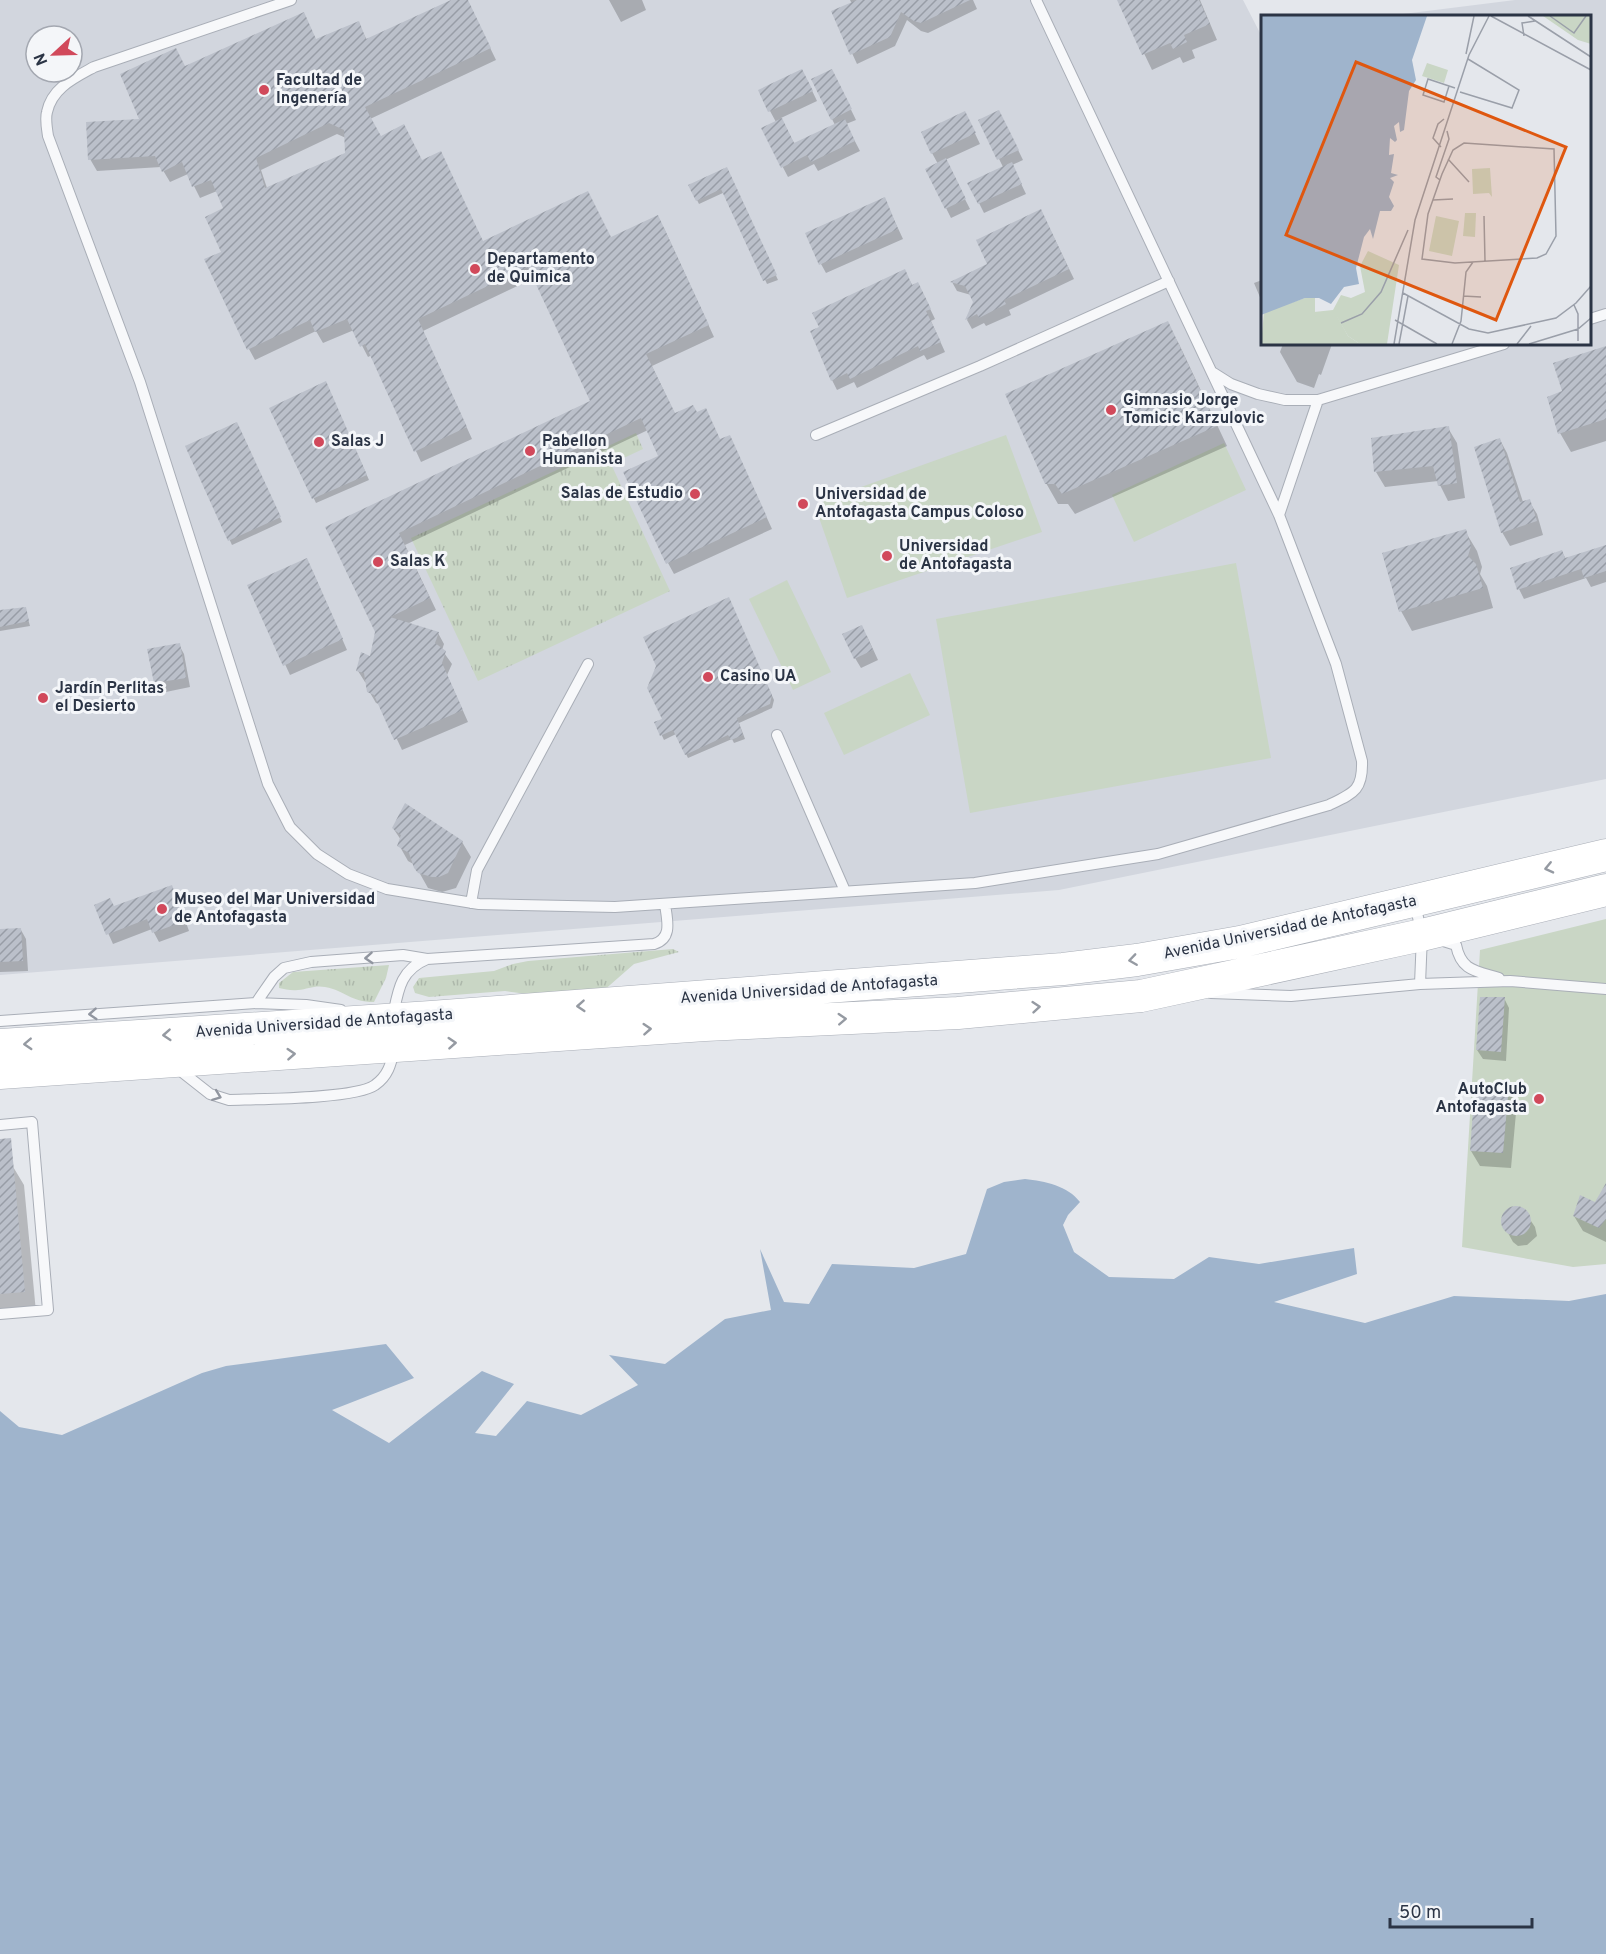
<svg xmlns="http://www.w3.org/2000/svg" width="1606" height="1954" font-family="Overpass,sans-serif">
	<defs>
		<pattern id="grass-tufts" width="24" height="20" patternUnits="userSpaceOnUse" patternTransform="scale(1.5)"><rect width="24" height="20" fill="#c9d6c5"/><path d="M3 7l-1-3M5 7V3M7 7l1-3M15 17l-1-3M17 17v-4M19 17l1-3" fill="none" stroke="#adb8ab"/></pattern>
		<pattern id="building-hatch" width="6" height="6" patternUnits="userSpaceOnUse" patternTransform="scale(1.5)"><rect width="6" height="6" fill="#bbc0ca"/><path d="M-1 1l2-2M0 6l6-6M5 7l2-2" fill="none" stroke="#989da6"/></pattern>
	</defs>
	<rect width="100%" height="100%" fill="#e4e7ec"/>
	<!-- built -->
	<path fill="#d2d6de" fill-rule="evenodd" d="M0,0H1243L1260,33H1262V344H1590V16H1387L1515,0H1606V779L1059,890L0,975ZM36,36H72V72H36Z"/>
	<!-- grass -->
	<path fill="url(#grass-tufts)" d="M636,433L643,449L611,464L670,591L478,681L411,538Z
		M673,949L679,952L634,964L602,992L534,995L505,991L429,997L415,993L413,987L419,978L494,971L513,964L528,961Z
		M389,965L386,978L374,1002C350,1002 346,991 325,987C315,985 308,989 298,990C291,991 285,989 279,988V983L293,972Z"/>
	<!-- pitch -->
	<path fill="#c9d6c5" d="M1006,435L1042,532L847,598L816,509L825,500Z
		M1224,443L1246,490L1134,542L1112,495Z
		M1236,563L1271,758L970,813L936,619Z
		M787,580L831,672L793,690L749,599Z
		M910,673L930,715L844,755L824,713Z
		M1606,919V1264L1573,1267L1462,1247L1480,950Z"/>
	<!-- water -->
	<path fill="#9fb4cc" d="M1025,1179C1045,1181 1068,1186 1080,1202L1068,1215L1063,1225L1074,1252L1109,1277L1174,1279L1209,1257L1259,1264L1354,1248L1357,1274L1274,1302L1365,1323L1454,1296L1569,1301L1606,1294V1954H0V1411L19,1427L62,1435L202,1373L226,1366L386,1344L414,1378L332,1410L389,1443L482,1371L514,1384L475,1433L496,1436L527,1401L581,1415L638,1385L609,1355L665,1364L725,1319L771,1310L760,1249L784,1302L809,1304L832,1264L914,1268L966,1254L987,1189L1004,1182Z"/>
	<!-- shadow -->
	<path fill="#0003" fill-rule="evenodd" d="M454,0H467L496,60L370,119L380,138L422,162L483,243L611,239L664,228L714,337L652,366L675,414H697L720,441L730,437L772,529L674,574L668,563L660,457L648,430L405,545L436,610L407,624L438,633L444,644L442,650L452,664L447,675L468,722L402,750L381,705L376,703L369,691L367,683L365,682L358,671L371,658L376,632L327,527L592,402L534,278L423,331L472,439L421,462L372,355L368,357L354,330L323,343L316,331L255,360L249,349L224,252L225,209L217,191L200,198L188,174L170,182L161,167L97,171L90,159L142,120L185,67L317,41L358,23L367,40ZM337,134L346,138L347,154L267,188L261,170Z
		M609,0H642L646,10L621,22Z
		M850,0H973L977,9L928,33L921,31L907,20L895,46L857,64L833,12L852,4Z
		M1122,0H1200L1217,40L1192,50L1195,58L1183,63L1180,57L1152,70L1119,1Z
		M807,80L817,101L781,118L795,145L835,125L832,119L837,81L856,120L846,124L860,151L818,171L814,164L788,177L763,129L776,122L770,111Z
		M980,120L1004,121L1023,160L1012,165L1026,194L984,213L969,183L1003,167Z
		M970,123L980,144L945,160L970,209L951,218L946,208L938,164L932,153Z
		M729,174L778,280L767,284L725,192L699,204L697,200Z
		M889,209L903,239L826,273L821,264Z
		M1046,221L1074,279L1009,310L1011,315L986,326L984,323L972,329L967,320L975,302L971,295L957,291L952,282L989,264Z
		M1262,280V302L1254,283Z
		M910,281L913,286L923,294L935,319L931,321L945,352L927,360L924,355L857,388L854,382L837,390L832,380Z
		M1167,323L1179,344L1227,446L1075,514L1068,504H1058L1046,483Z
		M1283,344H1332L1321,375L1319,374L1314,388L1297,382L1280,352Z
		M1606,348V441L1571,452L1560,433L1549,398L1564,392Z
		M328,388L369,480L316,503L271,409Z
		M239,428L282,522L232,545L187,447Z
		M1448,428L1457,443L1465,498L1448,501L1438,481L1385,487L1376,472Z
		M1500,440L1507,453L1523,502L1529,501L1537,514L1543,535L1510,546L1502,532Z
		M1465,531L1477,551L1482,567L1480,574L1487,586L1493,608L1412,631L1401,611Z
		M1606,547V582L1591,587L1586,578L1524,599L1519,589L1562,552L1566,559Z
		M312,570L347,650L290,675L249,586Z
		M730,603L774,700L772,708L739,723L745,739L734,743L732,739L688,758L676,734L664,740L656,723L664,720Z
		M25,608L30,626L0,631V612Z
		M867,636L878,660L861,668L855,658Z
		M179,645L184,654L190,687L161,693L155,683L149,650Z
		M393,828L462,842L471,857L456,888L442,892L428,888L415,865L408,861L399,845L401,840Z
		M171,887L177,897L189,931L159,942L152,929L113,944L96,906L114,907Z
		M0,930H21L26,939L28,971L0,972Z
		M1504,998L1509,1008L1506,1061L1483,1059L1477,1050Z
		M1508,1086L1517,1102L1511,1168L1480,1166L1471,1151Z
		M12,1165L24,1185L36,1312L0,1315V1166Z
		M1606,1191V1242L1583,1231L1574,1216L1596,1203Z
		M1515,1208L1523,1209L1535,1227L1537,1236L1527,1245L1518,1246L1513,1242L1503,1224L1504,1215L1508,1210Z"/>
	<!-- building -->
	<path fill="url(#building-hatch)" fill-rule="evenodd" d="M451,0H468L491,48L365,107L381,136L404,124L422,160L441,151L483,241L588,191L611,237L658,215L709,325L646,354L675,413L693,405L697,412L706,408L720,439L730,435L767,517L666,564L623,472L658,456L641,418L399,533L430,598L390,617L439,632L435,643L446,651L442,663L463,710L394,740L374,695L367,692L364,673L356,671L361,652L370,656L375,632L325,527L590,401L528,267L418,319L467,427L414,452L365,344L360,347L347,319L315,332L310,320L247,350L204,259L221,252L205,217L223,208L211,180L192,187L182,162L162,172L155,156L88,160L86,122L139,119L120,74L176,48L185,66L304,12L316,39L359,21L366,39ZM329,123L344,130L345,153L265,188L256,158Z
		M857,0H970L921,23L914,21L901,12L890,37L850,55L831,11Z
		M1117,0H1199L1210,24L1184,35L1187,42L1173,49L1170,43L1142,55Z
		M802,69L813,91L768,112L758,90Z
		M832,69L852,109L831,120L811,79Z
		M999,110L1019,150L997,160L978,120Z
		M965,111L976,133L931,154L921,132Z
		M782,118L794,143L845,119L855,141L811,162L807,155L781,168L761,128Z
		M946,158L966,199L945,209L925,169Z
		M1012,162L1022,184L978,204L967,183Z
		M727,167L777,275L763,281L721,189L696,201L688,185Z
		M885,197L898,229L819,265L805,233Z
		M1041,209L1069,269L1004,300L1006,304L979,318L977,314L965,320L973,302L965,286L950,282L987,264L976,240Z
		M905,269L912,285L918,282L931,309L926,311L941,342L920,351L918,346L850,379L847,373L831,381L810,331L819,327L812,313Z
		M1168,321L1217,426L1062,494L1055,484H1045L1005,394Z
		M1606,346V419L1558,434L1547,397L1562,391L1553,363Z
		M326,381L367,475L312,499L269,408Z
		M237,422L281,517L228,541L185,446Z
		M1449,426L1457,483L1438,486L1433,466L1374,472L1371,438Z
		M1500,438L1520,502L1530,499L1537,521L1501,533L1474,447Z
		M1466,529L1471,546L1468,556L1476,564L1483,588L1399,612L1382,553Z
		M1606,545V571L1584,578L1581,569L1517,590L1510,568L1562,550L1565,558Z
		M307,558L343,639L283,666L247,585Z
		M729,597L772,695L770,704L737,718L743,735L731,740L728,735L685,755L673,730L660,736L654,722L662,719L647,688L656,666L643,637Z
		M26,607L29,621L0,627V610Z
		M862,625L873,650L854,659L842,634Z
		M180,643L186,678L154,683L147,649Z
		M405,803L463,841L448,873L439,877H432L418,873L414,868L409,853L397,846L401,835L392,828Z
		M172,885L185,921L152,933L147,919L106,935L94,905L110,898L114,906Z
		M21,928L23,961L0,962V929Z
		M1480,997H1505L1501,1052L1476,1050Z
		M1475,1083L1509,1085L1503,1153L1470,1151Z
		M11,1138L25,1292L0,1294V1139Z
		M1606,1183V1219L1599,1228L1573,1216L1580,1195L1595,1202Z
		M1501 1221a15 15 0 1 1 30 0a15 15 0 1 1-30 0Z"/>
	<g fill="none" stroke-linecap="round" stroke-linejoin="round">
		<!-- service casing -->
		<g stroke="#a9aeb7" stroke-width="12">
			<path id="service" d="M291,0L94,67C74,78 52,88 47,112C45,119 47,129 48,136L140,382L268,784L290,827L317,854L348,874L387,889L479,904L615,907L975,883L1158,854L1329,805C1354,793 1363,790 1362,761L1336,664L1279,515L1036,0
				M1590,319L1606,314
				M1212,372L1231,384L1258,394L1285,400H1318L1504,344
				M816,435L980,366L1169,281
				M1279,515L1318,400
				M777,735L845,891
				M471,903L477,870L588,664
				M1415,904L1422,935L1420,984
				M1440,940L1456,945C1461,971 1476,971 1499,978
				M1211,993L1291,996L1420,984L1510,981L1606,989
				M256,1003L274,977L284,968L311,962L403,955L427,959L654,944C673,938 667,920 665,904
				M393,1016C398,991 400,970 427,959
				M0,1021L256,1003L306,1005L341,1010
				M177,1068L210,1094L229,1100C257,1099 356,1099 375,1085C388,1076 391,1064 394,1050
				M0,1125L32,1122L48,1310L0,1314"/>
		</g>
		<!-- secondary casing -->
		<g stroke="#a9aeb7" stroke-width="33">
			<path id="secondary" d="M0,1045L431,1017L1063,969L1137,960L1240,942L1606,855
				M0,1073L705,1025L958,1013L1141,996L1422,935L1606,890"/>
		</g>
		<!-- service -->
		<use href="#service" stroke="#f7f8fa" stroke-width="10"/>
		<!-- secondary -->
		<use href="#secondary" stroke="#fff" stroke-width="32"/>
	</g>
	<!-- one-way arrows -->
	<defs><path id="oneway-chevron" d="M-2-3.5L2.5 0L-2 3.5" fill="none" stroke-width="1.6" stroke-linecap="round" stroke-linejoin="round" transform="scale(1.5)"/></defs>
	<g stroke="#959aa2">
		<use href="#oneway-chevron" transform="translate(1549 868) rotate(167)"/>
		<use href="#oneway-chevron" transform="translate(1133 960) rotate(172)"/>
		<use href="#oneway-chevron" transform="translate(581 1006) rotate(176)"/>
		<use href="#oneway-chevron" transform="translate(1036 1007) rotate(-5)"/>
		<use href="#oneway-chevron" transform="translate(842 1019) rotate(-3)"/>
		<use href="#oneway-chevron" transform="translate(647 1029) rotate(-4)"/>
		<use href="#oneway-chevron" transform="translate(167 1035) rotate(176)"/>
		<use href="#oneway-chevron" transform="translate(452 1043) rotate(-4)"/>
		<use href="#oneway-chevron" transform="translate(28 1044) rotate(177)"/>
		<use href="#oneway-chevron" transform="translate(291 1054) rotate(-4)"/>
	</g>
	<g stroke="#9196a0">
		<use href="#oneway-chevron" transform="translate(369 958) rotate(176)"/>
		<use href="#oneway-chevron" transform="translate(93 1014) rotate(176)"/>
		<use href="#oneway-chevron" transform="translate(217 1096) rotate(21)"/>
	</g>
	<!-- markers -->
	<g fill="#d1495b" stroke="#f4f6f9" stroke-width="2">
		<circle cx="264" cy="90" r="6"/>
		<circle cx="475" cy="269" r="6"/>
		<circle cx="1111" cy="410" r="6"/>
		<circle cx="319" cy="442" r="6"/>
		<circle cx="530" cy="451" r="6"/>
		<circle cx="695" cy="494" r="6"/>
		<circle cx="803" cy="504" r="6"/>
		<circle cx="887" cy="556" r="6"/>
		<circle cx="378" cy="562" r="6"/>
		<circle cx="708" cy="677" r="6"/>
		<circle cx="43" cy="698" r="6"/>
		<circle cx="162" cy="909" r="6"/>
		<circle cx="1539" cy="1099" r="6"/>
	</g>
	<g text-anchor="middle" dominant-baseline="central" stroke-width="6" stroke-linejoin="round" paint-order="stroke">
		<!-- poi labels -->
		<g font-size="16" font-weight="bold" fill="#2b3445" stroke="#f4f6f9" text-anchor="start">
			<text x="276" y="81">Facultad de<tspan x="276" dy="18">Ingenería</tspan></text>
			<text x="487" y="260">Departamento<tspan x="487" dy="18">de Quimica</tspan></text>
			<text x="1123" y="401">Gimnasio Jorge<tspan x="1123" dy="18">Tomicic Karzulovic</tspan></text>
			<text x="331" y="442">Salas J</text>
			<text x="542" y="442">Pabellon<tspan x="542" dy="18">Humanista</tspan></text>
			<text x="683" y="494" text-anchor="end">Salas de Estudio</text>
			<text x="815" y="495">Universidad de<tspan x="815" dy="18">Antofagasta Campus Coloso</tspan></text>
			<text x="899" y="547">Universidad<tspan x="899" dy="18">de Antofagasta</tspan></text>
			<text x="390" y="562">Salas K</text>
			<text x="720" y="677">Casino UA</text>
			<text x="55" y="689">Jardín Perlitas<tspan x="55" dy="18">el Desierto</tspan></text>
			<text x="174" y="900">Museo del Mar Universidad<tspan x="174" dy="18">de Antofagasta</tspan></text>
			<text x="1527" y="1090" text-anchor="end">AutoClub<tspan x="1527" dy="18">Antofagasta</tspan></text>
		</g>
		<!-- street labels -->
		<g font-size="16" fill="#2b3445" stroke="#f4f6f9">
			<text transform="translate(1290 928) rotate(-12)">Avenida Universidad de Antofagasta</text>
			<text transform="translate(809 990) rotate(-4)">Avenida Universidad de Antofagasta</text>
			<text transform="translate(324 1024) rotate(-4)">Avenida Universidad de Antofagasta</text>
		</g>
	</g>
	<!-- overview -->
	<g transform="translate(1261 15)">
		<rect width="330" height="330" fill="#e4e7ec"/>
		<path d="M229,153L231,182L228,178L212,179L211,154ZM44,283H54V301H76L87,321L99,329H0L3,297Z" fill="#c9d6c5"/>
		<path d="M282,1H330V29L317,25ZM166,48L187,55L183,68L161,61ZM204,198H215L214,222L202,221ZM175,201L198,206L191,241L168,236ZM107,236L138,250L126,329H99L87,321L76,302L54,301L53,297L72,295L80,280L90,283L104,277L99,251Z" fill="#c9d6c5"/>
		<path d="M0,1H166L151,45L155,65L148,76L143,115L139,117L138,107L133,111L136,125L134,127L129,123L128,140L133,139L130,158L137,160L129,163L133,167L128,182L133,191L130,196H119L112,224L109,214L103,222L95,253L98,269L83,272L70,289L58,283H44L0,300Z" fill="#9fb4cc"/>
		<path fill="none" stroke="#9a9fa9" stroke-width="1.5" d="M230,1L330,55M267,1L330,42M289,1L313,18L325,1M263,21L261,8L274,6M205,39L213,1M188,71L183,87L162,80L167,64L194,73M199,77L251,93L258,75L207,44M203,128L293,134L295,221L285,239L276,243L194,248L161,244L167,199L181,159L192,135ZM180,132L172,123L177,109L183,104M187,144L208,167M179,165L175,162L188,124L186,116M172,185L192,184M223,201L224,246M142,278L208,314L227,318L295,303L315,288L330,271M202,281L220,282M313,290L317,299V326M134,305L176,329M80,308L101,299L120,277L147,215M133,329L154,205L208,40L228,1M138,329L147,281M191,329L200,306L205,257L212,247M256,329L270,311M268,329L317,314L330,303"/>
		<path fill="#df570f" fill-opacity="0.15" stroke="#df570f" stroke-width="3" d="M95,47L305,132L235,305L25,220Z"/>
		<rect width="330" height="330" fill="none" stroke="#2b3445" stroke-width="3"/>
	</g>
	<!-- north arrow -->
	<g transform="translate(54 54) rotate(248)"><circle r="28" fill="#f4f6f9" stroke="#a4a8b1" stroke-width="1.5"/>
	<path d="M0-4.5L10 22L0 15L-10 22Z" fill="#d1495b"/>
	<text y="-9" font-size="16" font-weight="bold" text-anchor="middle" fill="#2b3445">N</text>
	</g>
	<!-- scale -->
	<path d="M1390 1918v9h142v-9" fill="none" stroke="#2b3445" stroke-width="3"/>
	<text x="1399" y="1918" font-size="18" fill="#2b3445" stroke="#f4f6f9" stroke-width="4.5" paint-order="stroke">50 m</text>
</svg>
